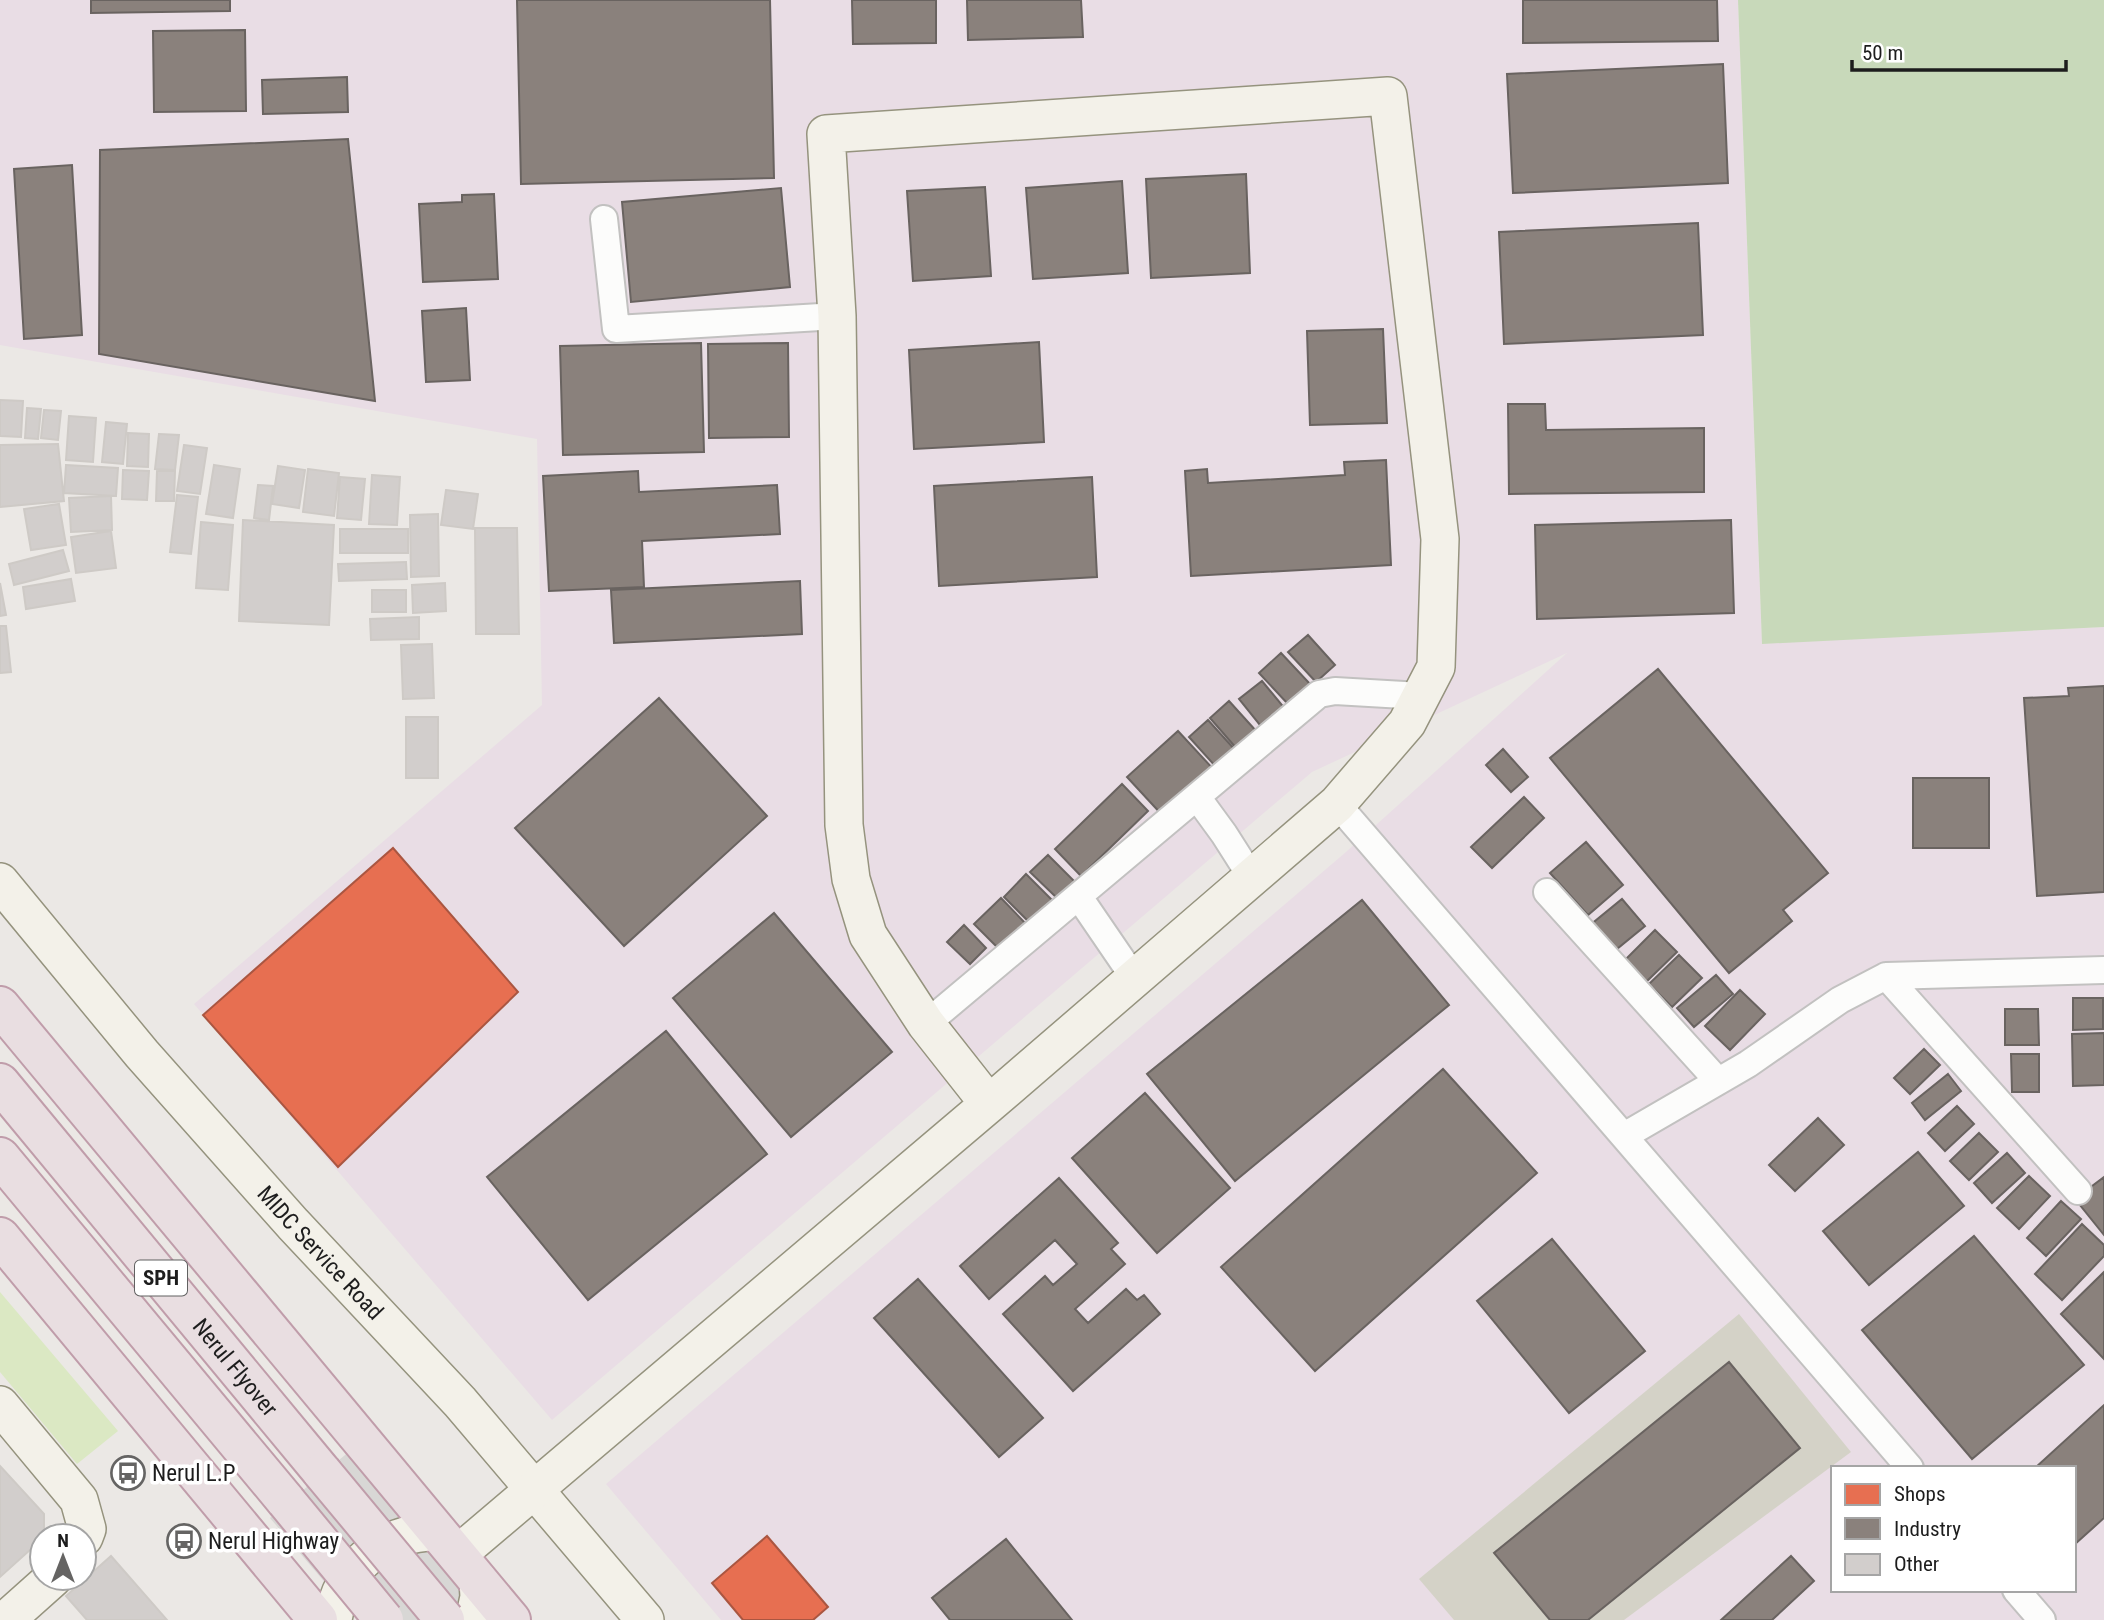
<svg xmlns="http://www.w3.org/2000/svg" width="2104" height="1620" font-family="'Roboto Condensed',sans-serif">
	<rect width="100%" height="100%" fill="#ebe8e5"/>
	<!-- industrial -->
	<path fill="#e9dde5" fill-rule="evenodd" d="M0,0H1738L1762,643L2104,627V1620H721L606,1484L1346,852L1567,653L1312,772L552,1420L194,1004L542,705L537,439L0,345ZM1833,1468H2074V1590H1833Z"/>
	<!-- construction -->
	<path fill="#d4d2c7" d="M1739,1314L1851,1452L1624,1620H1454L1419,1579Z"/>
	<!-- grass -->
	<path fill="#dbe8c3" d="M0,1292L118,1431L77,1464L0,1372Z"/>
	<!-- forest -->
	<path fill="#c8d9ba" d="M1738,0H2104V627L1762,644Z"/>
	<!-- pier -->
	<path fill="#d8d7d5" d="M351,1450L495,1620H357L270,1518Z"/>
	<!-- shops -->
	<path fill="#e76f51" stroke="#aa5641" stroke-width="2" d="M393,848L518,992L338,1167L203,1015Z
		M767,1536L828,1607L813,1620H743L712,1583Z"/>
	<!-- industry -->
	<path fill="#8a817c" stroke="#696360" stroke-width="2" d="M91,0H230V11L91,13Z
		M517,0H770L774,178L521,184Z
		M852,0H936V43L853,44Z
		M967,0H1081L1083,37L968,40Z
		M1523,0H1717L1718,41L1523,43Z
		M245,30L246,111L154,112L153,31Z
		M1723,64L1728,183L1513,193L1507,74Z
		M347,77L348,112L263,114L262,80Z
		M348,139L375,401L99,354L100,150Z
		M72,165L82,335L24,339L14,169Z
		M1246,174L1250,273L1151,278L1146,179Z
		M1122,181L1128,273L1033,279L1026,188Z
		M985,187L991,276L913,281L907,191Z
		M781,188L790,287L631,302L622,202Z
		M494,194L498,279L423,282L419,204L462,202V195Z
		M1698,223L1703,335L1504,344L1499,232Z
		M466,308L470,380L426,382L422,311Z
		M1383,329L1387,423L1310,425L1307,331Z
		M1039,342L1044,442L914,449L909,350Z
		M701,343L704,452L563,455L560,346Z
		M788,343L789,437L709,438L708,344Z
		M1508,404H1545L1546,430L1704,428V492L1509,494Z
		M1386,460L1391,565L1191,576L1185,471L1207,469L1208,483L1345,475L1344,462Z
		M638,471L639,492L777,485L780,534L642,541L644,587L549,591L543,476Z
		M1092,477L1097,577L939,586L934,486Z
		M1731,520L1734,613L1537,619L1535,525Z
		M800,581L802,634L614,643L611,590Z
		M1308,635L1335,665L1316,682L1288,652Z
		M1281,653L1310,684L1288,704L1259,673Z
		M1658,669L1828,873L1783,910L1792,921L1729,973L1550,758Z
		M1262,681L1291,716L1268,735L1239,699Z
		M2104,686V892L2037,896L2024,698L2069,696L2068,688Z
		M659,698L767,816L624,946L515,828Z
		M1229,701L1257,732L1237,749L1210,718Z
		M1208,720L1236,751L1217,768L1189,737Z
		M1178,731L1215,771L1164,817L1127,777Z
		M1503,749L1528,777L1511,792L1486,765Z
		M1913,778H1989V848H1913Z
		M1122,784L1148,811L1081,876L1055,849Z
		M1524,797L1544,818L1492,868L1471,847Z
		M1586,842L1623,885L1588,915L1550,873Z
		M1048,855L1075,882L1058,899L1030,872Z
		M1026,874L1054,902L1031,924L1004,897Z
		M1001,898L1026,924L1000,950L974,924Z
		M1622,899L1645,926L1612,953L1589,926Z
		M1362,900L1449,1005L1235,1181L1147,1074Z
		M774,913L892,1052L791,1137L673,998Z
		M964,925L986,948L970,964L947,942Z
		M1655,930L1677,952L1646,982L1624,961Z
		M1679,955L1702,978L1672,1007L1649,984Z
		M1716,975L1733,994L1694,1027L1677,1008Z
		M1740,990L1765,1014L1730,1050L1705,1026Z
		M2073,998H2103V1029L2073,1030Z
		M2005,1009H2038L2039,1045H2005Z
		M666,1031L767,1154L588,1300L487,1177Z
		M2104,1033V1085L2073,1086L2072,1034Z
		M1924,1049L1940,1065L1910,1094L1894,1078Z
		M2011,1054H2039V1092H2012Z
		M1443,1069L1537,1173L1315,1371L1221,1267Z
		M1948,1074L1961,1091L1925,1120L1912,1103Z
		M1145,1093L1230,1188L1157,1253L1072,1158Z
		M1957,1106L1974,1124L1945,1151L1928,1133Z
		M1818,1118L1844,1145L1795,1191L1769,1165Z
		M1979,1133L1998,1152L1969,1180L1950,1161Z
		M1918,1152L1964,1206L1869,1285L1823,1231Z
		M2007,1153L2025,1173L1992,1203L1974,1183Z
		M2029,1176L2050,1196L2019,1229L1997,1208Z
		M2104,1177V1235L2075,1199Z
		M1059,1178L1118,1243L1111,1249L1125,1264L1075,1309L1088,1323L1126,1289L1137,1300L1144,1295L1160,1314L1073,1391L1003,1314L1045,1276L1053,1285L1077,1264L1055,1240L989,1299L960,1266Z
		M2061,1201L2081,1219L2046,1256L2027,1238Z
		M2082,1224L2104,1245V1256L2062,1300L2035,1274Z
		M1974,1236L2084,1365L1972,1459L1862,1330Z
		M1552,1239L1645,1351L1569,1413L1477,1301Z
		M2104,1272V1359L2061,1314Z
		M918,1279L1043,1418L999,1457L874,1318Z
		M1729,1362L1800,1448L1588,1620H1550L1494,1553Z
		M2104,1405V1518L2074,1545V1468H2035Z
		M1006,1539L1072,1620H950L932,1598Z
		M1791,1556L1814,1581L1772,1620H1721Z"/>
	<!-- building -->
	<path fill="#d2cecc" stroke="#cecac6" stroke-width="2" d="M0,400L23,401L21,437L0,436Z
		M27,408L41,409L38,439L25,438Z
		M44,410L61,411L58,440L41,438Z
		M69,416L96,418L93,462L66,460Z
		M106,422L127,424L123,464L102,462Z
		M128,433L149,434L148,467L127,466Z
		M159,434L179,435L175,470L155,469Z
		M58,444L64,501L0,507V445Z
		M184,445L207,448L200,494L177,491Z
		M66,465L118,468L116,496L64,493Z
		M214,465L240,469L233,518L206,514Z
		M278,466L305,470L299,508L272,504Z
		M308,469L339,473L334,516L303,512Z
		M123,470L149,471L147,500L122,499Z
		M157,471H175L174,501H156Z
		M372,475L400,477L397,525L369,524Z
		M340,477L365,479L361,520L337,518Z
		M258,485L273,486L269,520L254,518Z
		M446,490L478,494L473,529L441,525Z
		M177,495L198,497L191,554L170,552Z
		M111,496L112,530L71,532L69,498Z
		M59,504L66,545L31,550L24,509Z
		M438,514L439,576L411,577L410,515Z
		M243,520L334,525L329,625L239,621Z
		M201,522L233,525L228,590L196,588Z
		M475,528H517L519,634H476Z
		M340,529H408V553H340Z
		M111,531L116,568L76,573L71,537Z
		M63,550L69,571L14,585L9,564Z
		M406,562L407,579L339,581L338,564Z
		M71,579L75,601L26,609L23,587Z
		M0,583L6,615L0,616Z
		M445,583L446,611L413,613L412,585Z
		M372,590H406V612H372Z
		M419,617V639L371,640L370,619Z
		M0,626H6L11,672L0,673Z
		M432,644L434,698L403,699L401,645Z
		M406,717H438V778H406Z
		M0,1466L44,1514V1536H42V1539L0,1577Z
		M111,1556L167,1620H87L66,1596Z"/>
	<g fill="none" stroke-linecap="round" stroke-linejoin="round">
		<!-- street casing -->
		<g stroke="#c2c1c0" stroke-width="30">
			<path id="street" d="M604,219L616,329L837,316
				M1197,797L1224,834L1252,878
				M1337,804L1910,1468
				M1547,892L1718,1081
				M1079,897L1135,979
				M1886,976L2078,1191
				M926,1024L1319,694L1335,691L1421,696
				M1624,1136L1748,1064L1840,1000L1886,976L2104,970
				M2016,1590L2042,1620"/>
		</g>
		<!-- secondary casing -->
		<g stroke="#95937e" stroke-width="40">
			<g id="secondary">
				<path id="s1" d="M0,882L142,1054L293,1224L460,1402L645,1620"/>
				<path d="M0,1405L79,1500L87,1529L84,1537"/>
				<path d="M457,1555L989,1104L1337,804L1407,723L1436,667L1440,539L1388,96L826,134L837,316L844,825L851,879L868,935L926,1024L989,1104"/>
				<path d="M6,1620L53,1578"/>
				<path d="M333,1620C341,1567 384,1531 438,1532"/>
				<path d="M474,1620L479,1597L478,1580"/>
			</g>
		</g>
		<!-- highway casing -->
		<g stroke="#c09daa" stroke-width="42">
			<g id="highway">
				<path d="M0,1006L511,1620"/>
				<path id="s2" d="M0,1083L322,1472"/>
				<path d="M0,1157L286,1501"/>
				<path d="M0,1237L318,1620"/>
			</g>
		</g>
		<!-- street -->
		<use href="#street" stroke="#fcfcfb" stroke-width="26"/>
		<!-- secondary -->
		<use href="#secondary" stroke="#f3f1e9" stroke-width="37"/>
		<!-- highway -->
		<use href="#highway" stroke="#e9dee1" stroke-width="38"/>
		<!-- highway-bridge casing -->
		<g stroke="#c09daa" stroke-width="42" stroke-linecap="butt">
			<path id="highway-bridge" d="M322,1472L445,1620
				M286,1501L384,1620"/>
		</g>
		<!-- highway-bridge -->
		<use href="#highway-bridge" stroke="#e9dee1" stroke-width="38"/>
	</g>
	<!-- icons -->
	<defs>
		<g id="bus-ring" transform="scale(1.75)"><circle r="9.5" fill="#fff" stroke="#656463" stroke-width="1.5"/><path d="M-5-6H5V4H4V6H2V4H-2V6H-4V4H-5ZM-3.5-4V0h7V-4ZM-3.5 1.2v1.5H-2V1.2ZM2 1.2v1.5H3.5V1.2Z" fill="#656463"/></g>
	</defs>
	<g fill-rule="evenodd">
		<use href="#bus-ring" x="128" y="1473"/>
		<use href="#bus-ring" x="184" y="1541"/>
	</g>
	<g text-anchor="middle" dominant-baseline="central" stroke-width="7" stroke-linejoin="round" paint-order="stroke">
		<!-- shield labels -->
		<rect fill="#fff" stroke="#616161" stroke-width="2" x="135" y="1260.5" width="52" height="35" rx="5"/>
		<g font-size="21" font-weight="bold" fill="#1d1d1d">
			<text x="161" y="1278">SPH</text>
		</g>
		<!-- street labels -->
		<g font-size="23" fill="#1d1d1d" stroke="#fff">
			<text stroke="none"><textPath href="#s1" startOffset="490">MIDC Service Road</textPath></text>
			<text stroke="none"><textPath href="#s2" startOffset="369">Nerul Flyover</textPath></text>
		</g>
		<!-- poi labels -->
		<g font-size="23" fill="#1d1d1d" stroke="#fff" text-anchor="start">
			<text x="152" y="1473">Nerul L.P</text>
			<text x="208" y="1541">Nerul Highway</text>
		</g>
	</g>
	<!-- legend -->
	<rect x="1831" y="1466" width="245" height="126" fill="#ffffff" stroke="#a5a5a5" stroke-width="2"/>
	<rect x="1845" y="1484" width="35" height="21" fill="#e76f51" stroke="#a5a5a5" stroke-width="2"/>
	<text x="1894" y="1501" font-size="21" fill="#1d1d1d">Shops</text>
	<rect x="1845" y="1518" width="35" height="21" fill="#8a817c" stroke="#a5a5a5" stroke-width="2"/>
	<text x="1894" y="1536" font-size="21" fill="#1d1d1d">Industry</text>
	<rect x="1845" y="1554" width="35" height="21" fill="#d2cecc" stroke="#a5a5a5" stroke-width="2"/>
	<text x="1894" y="1571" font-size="21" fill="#1d1d1d">Other</text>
	<!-- north arrow -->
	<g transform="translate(63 1557)"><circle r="33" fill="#ffffff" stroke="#a5a5a5" stroke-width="2"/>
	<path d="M0-5L12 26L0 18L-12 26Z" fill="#656463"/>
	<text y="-10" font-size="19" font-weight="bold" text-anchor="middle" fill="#1d1d1d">N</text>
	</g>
	<!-- scale -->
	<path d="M1852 60v10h214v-10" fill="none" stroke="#1d1d1d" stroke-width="3.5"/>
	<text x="1862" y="60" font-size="21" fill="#1d1d1d" stroke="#ffffff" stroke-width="5" paint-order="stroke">50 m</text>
</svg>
